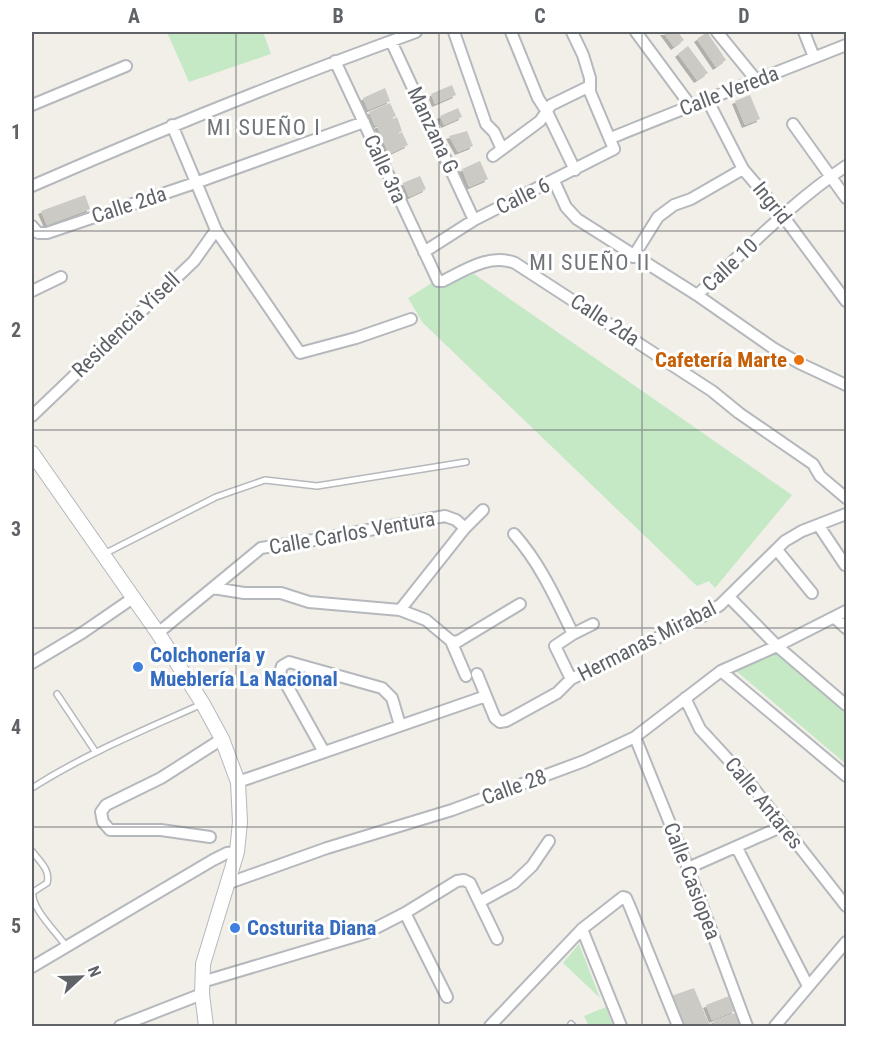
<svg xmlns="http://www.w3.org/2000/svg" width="878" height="1058" font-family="'Roboto Condensed',sans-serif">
	<defs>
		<filter id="shadow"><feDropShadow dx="-3" dy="3" stdDeviation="0" flood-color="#0004"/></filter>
	</defs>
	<rect width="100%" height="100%" fill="#f1efe8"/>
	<!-- green -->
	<path fill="#c5e8c5" d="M167,32H263L271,54L189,82Z
		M474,274L792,495L715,588L709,581L697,586L423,323L408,298L432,283L441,287Z
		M776,652L846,713V764L735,670Z
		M579,944L600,998L563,963Z
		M606,1007L613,1026H589L584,1016Z"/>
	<!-- building -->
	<path fill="#cccac5" filter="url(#shadow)" d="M663,32H678L684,40L674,47Z
		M707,32L726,60L716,67L697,39Z
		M688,46L708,73L697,80L678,54Z
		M452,85L456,95L435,104L431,94Z
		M385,88L390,101L368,110L363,98Z
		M750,95L760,119L745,125L735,101Z
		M390,103L396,116L375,126L369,112Z
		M458,108L462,117L444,125L440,116Z
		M397,117L402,131L383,140L377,126Z
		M467,131L473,146L458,152L449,136Z
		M402,132L408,145L389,154L383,141Z
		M480,161L488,179L469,187L462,169Z
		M420,176L426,189L409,197L403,183Z
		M85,195L90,209L47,225L41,211Z
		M694,988L710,1026H683L671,996Z
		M729,996L735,1011L712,1020L706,1005Z
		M735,1013L741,1026H715L713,1021Z"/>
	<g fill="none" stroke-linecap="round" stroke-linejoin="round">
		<!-- service casing -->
		<g stroke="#b5b8bc" stroke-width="8">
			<path id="service" d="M104,554L216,497L265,480L317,486L466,462
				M57,694L95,751
				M32,788C87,753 142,731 202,704
				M32,851C39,861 51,870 47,883L33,892C30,907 57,933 66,946
				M571,1024L573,1026"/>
		</g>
		<!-- minor casing -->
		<g stroke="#b5b8bc" stroke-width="14">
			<path id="minor" d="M454,32L486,124L494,132L502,149
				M511,32L538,98L547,112L575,170
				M636,32L690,105
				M717,32L757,81
				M804,32L814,57
				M391,41L474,220
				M335,61L438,281H443C465,270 490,253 515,263L712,391L739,413L813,464L820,476L846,498
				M707,99L743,169L783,216L846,301
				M32,105L126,66
				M793,124L846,198
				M172,125L216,230L300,353L356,338L411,319
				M611,138C689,106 768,76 846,45
				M493,156L540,121L551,105L590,86
				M554,181L566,207L577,219L697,295L773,348L799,363L846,385
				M32,186C158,131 286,79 416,32
				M32,226L38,233H47L198,182L364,122
				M424,252L474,220L614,149L590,92V78L583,55L572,32
				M633,257L658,217L674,205L691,199L743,169
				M32,291L61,277
				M697,295C745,251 792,202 846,166
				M32,416L194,261L216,230
				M819,526L845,565
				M514,534C540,563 556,599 573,634
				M777,550L812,593
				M213,588L244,593H281L309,602L400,610L426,620L451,641L466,676
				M729,597L777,646L846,705
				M400,610L465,528L483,510
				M834,617L846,628
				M158,633L261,548L314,540L445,516L456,520L465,528
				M451,641L457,642L520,604
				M32,663L82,633L133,598
				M721,671L846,776
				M477,674L495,718L500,722L506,721L557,693L571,679L703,616L720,605L785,541L802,531L846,514
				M571,679L555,646L573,634L593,624
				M685,698L700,729L748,781L846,906
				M635,737L688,868L747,1026
				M324,752L280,673L282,666L289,662L382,688L392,698L400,725
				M238,782L486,696
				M210,837L161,830H110L103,822L101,812L106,805L161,778L222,739
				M737,848L808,986
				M688,868L783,826
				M229,883L327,848L452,810L584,761L635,737L721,671L777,646L846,611
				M479,902L514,883L532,866L549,841
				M405,913L447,997
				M582,929L621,1026
				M32,967L213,860L227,853L237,852
				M202,982L366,933L405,913L457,881L464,880L470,883L497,939
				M120,1026L202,994
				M490,1026L582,929L623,897L626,898L630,907L678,1026
				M775,1026L846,942"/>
		</g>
		<!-- tertiary casing -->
		<g stroke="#b5b8bc" stroke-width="16">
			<path id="tertiary" d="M32,453L158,633L203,704L222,739L238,782L240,822L237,852L203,964L202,994L206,1026"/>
		</g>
		<!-- service -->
		<use href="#service" stroke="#fff" stroke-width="5"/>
		<!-- minor -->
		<use href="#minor" stroke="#fff" stroke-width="10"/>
		<!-- tertiary -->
		<use href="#tertiary" stroke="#fff" stroke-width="14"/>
	</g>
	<!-- grid -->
	<path fill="none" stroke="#5f6368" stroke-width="1.5" stroke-opacity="0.55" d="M236,32V1026M439,32V1026M642,32V1026M32,231H846M32,430H846M32,628H846M32,827H846"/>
	<!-- markers -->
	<circle fill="#e8710a" stroke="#fff" stroke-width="2" cx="799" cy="360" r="6"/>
	<g fill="#3f7fe0" stroke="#fff" stroke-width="2">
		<circle cx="138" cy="667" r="6"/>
		<circle cx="235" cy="928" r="6"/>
	</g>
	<g text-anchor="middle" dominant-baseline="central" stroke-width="6" stroke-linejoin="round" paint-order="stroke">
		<!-- street labels -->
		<g font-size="21" fill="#5f6368" stroke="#fff">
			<text transform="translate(729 91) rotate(-21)">Calle Vereda</text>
			<text transform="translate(433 130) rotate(65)">Manzana G</text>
			<text transform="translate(385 169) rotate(65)">Calle 3ra</text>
			<text transform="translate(523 196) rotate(-26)">Calle 6</text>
			<text transform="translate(772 203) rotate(51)">Ingrid</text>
			<text transform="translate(129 205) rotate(-18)">Calle 2da</text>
			<text transform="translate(730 265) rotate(-43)">Calle 10</text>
			<text transform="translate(605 320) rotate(33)">Calle 2da</text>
			<text transform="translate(126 325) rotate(-44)">Residencia Yisell</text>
			<text transform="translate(352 533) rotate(-10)">Calle Carlos Ventura</text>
			<text transform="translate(647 641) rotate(-27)">Hermanas Mirabal</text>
			<text transform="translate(514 787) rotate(-20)">Calle 28</text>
			<text transform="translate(764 803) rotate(51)">Calle Antares</text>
			<text transform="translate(692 881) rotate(69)">Calle Casiopea</text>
		</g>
		<!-- food labels -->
		<g font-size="21" font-weight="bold" fill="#c56008" stroke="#fff" text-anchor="end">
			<text x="787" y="360">Cafetería Marte</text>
		</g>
		<!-- shop labels -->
		<g font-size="21" font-weight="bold" fill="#366cbe" stroke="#fff" text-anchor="start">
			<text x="150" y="655">Colchonería y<tspan x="150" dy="24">Mueblería La Nacional</tspan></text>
			<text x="247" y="928">Costurita Diana</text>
		</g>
		<!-- neighbourhood labels -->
		<g font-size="22" letter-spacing="1.5" fill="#70757a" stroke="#fff">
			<text x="264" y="127">MI SUEÑO I</text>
			<text x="590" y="262">MI SUEÑO II</text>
		</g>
	</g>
	<!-- border -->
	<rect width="878" height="1058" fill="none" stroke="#ffffff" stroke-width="66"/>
	<!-- north arrow -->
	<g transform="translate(81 977) rotate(68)" stroke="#ffffff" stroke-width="4.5" paint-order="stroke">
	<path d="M0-4.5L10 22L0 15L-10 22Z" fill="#5f6368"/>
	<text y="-9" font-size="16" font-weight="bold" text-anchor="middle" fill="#5f6368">N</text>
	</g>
	<rect x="33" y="33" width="812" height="992" fill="none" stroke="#5f6368" stroke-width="2"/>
	<g font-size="20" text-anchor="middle" font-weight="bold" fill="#5f6368">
		<text x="134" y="23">A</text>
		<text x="338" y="23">B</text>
		<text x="540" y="23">C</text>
		<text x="744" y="23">D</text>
		<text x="16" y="139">1</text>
		<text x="16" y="337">2</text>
		<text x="16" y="536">3</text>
		<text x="16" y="734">4</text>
		<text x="16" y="933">5</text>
	</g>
</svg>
